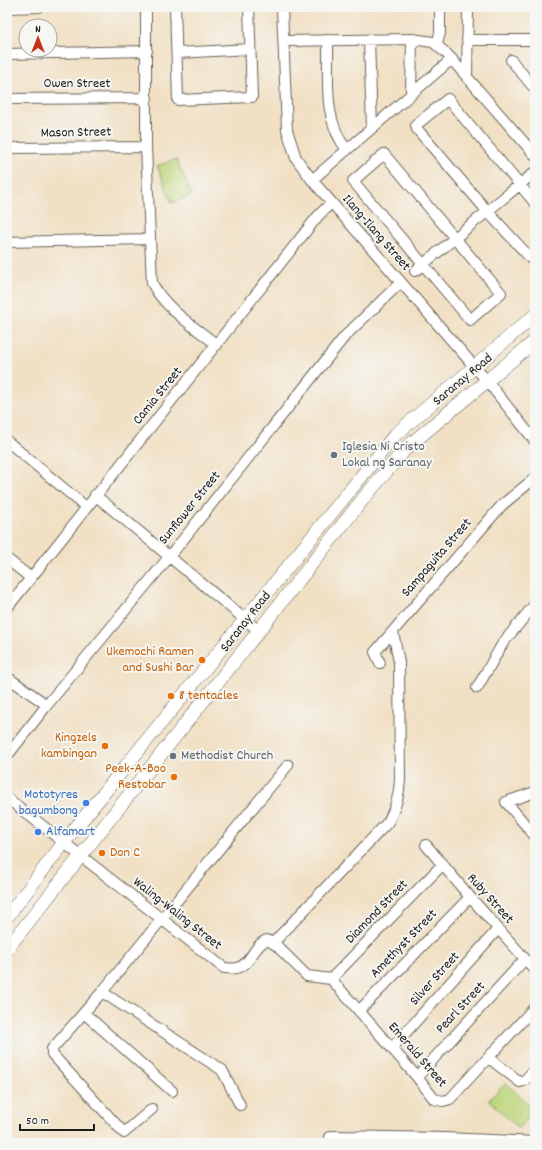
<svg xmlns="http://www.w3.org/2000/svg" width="542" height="1150" font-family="Dekko,sans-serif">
	<rect width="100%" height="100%" fill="#f6f6f2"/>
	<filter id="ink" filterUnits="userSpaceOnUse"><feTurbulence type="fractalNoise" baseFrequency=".025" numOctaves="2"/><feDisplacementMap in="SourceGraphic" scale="8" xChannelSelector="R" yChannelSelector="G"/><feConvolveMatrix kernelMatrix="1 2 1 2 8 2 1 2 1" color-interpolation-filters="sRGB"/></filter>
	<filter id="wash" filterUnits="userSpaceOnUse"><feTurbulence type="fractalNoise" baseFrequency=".012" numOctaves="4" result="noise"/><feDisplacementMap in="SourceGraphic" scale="16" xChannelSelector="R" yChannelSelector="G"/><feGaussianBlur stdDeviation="0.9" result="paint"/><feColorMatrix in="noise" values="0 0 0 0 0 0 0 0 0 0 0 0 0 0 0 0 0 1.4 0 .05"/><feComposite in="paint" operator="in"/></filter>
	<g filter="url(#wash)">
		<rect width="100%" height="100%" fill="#f1e0c4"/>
		<!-- pitch -->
		<path fill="#bdd67b" stroke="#6c794c" d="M176,159L192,195L172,203L157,166Z
			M506,1083L535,1111L518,1128L489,1100Z"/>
	</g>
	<g filter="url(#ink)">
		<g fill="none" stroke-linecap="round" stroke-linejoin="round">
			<!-- minor casing -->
			<g stroke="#676157" stroke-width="12">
				<path id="minor" d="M146,7V147L152,283C165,309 195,327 217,345
					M175,7L178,100L252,97L249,7
					M282,7L287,130L296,158L312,180L487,381L535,441
					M7,8L39,7
					M328,40C329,78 322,119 347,150
					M369,40L372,128
					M467,40H535
					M284,41L412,39L433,42L447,54L535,155
					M437,44L440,33V7
					M177,53L250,49
					M7,54L147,51
					M511,60L535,89
					M467,78L468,7
					M411,94L412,39
					M7,99L147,98
					M7,148L146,147
					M384,154L501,293L470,320L353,181Z
					M312,180L452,59
					M535,203L448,99L416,125L417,129L488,212L535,263
					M7,242L149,239
					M415,271L535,172
					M7,441L86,507
					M95,495L259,631
					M7,559L31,578
					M7,608L318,216L331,203
					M380,663L375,652L502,505L535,478
					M7,677L47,705
					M477,688L503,643L535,604
					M7,756L47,705L170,556L345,336L400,283
					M535,792L506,802L535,836
					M7,798L224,968C228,968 233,969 237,968C251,965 254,944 267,940L276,945L307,976L331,979
					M426,845L470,897L535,970
					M274,942L388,822C396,807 399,796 400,779L399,662L393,632
					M331,979L417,1077L434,1099L443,1101L450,1099L535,1007
					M331,979L442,865
					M102,992L288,765
					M359,1011L470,897
					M84,1013L172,1091
					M392,1048L498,929
					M489,1058L520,1082L524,1081L535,1069
					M417,1077L525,959
					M152,1109L124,1133L52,1054V1049L102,992L222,1070L240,1105
					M329,1143L330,1137L333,1136L444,1138L535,1142"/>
			</g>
			<!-- tertiary casing -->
			<g stroke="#676157" stroke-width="14">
				<path id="tertiary" d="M7,917L69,836L395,435L535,315
					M7,949L363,499L407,447L535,341"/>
			</g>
			<!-- minor -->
			<use href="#minor" stroke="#fff" stroke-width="10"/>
			<!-- tertiary -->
			<use href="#tertiary" stroke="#fff" stroke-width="13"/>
		</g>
	</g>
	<!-- markers -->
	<g fill="#6b7280" stroke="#f6f6f2" stroke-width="1.5">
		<circle cx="334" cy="455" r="4"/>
		<circle cx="173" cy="756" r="4"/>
	</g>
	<g fill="#e8710a" stroke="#f6f6f2" stroke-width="1.5">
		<circle cx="202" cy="660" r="4"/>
		<circle cx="171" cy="696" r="4"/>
		<circle cx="105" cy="746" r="4"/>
		<circle cx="174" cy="777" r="4"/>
		<circle cx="102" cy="853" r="4"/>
	</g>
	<g fill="#3f7fe0" stroke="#f6f6f2" stroke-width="1.5">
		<circle cx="86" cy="803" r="4"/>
		<circle cx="38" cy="832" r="4"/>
	</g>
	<g text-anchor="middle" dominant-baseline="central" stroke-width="4" stroke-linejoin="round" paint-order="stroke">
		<!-- street labels -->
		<g font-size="14" fill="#1c1c1c" stroke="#f6f6f2">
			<text x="77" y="84">Owen Street</text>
			<text transform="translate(76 133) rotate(-1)">Mason Street</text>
			<text transform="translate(376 233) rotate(49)">Ilang-Ilang Street</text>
			<text transform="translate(463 380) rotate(-40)">Saranay Road</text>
			<text transform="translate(158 396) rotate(-51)">Camia Street</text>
			<text transform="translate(190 508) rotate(-51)">Sunflower Street</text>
			<text transform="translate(437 558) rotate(-49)">Sampaguita Street</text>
			<text transform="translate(246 622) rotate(-52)">Saranay Road</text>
			<text transform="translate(490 899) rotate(48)">Ruby Street</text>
			<text transform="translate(377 912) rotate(-46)">Diamond Street</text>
			<text transform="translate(177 914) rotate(38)">Waling-Waling Street</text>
			<text transform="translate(404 944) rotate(-46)">Amethyst Street</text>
			<text transform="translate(435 979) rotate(-48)">Silver Street</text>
			<text transform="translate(461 1008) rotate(-47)">Pearl Street</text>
			<text transform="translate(417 1055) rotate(49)">Emerald Street</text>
		</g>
		<!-- worship labels -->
		<g font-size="14" fill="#5b616d" stroke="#f6f6f2" text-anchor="start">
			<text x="342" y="447">Iglesia Ni Cristo<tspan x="342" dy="16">Lokal ng Saranay</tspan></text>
			<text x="181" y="756">Methodist Church</text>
		</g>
		<!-- food labels -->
		<g font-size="14" fill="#c56008" stroke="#f6f6f2" text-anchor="end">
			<text x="194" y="652">Ukemochi Ramen<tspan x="194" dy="16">and Sushi Bar</tspan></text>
			<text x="179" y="696" text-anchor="start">8 tentacles</text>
			<text x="97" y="738">Kingzels<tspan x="97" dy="16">kambingan</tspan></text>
			<text x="166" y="769">Peek-A-Boo<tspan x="166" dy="16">Restobar</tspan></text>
			<text x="110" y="853" text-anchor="start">Don C</text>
		</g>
		<!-- shop labels -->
		<g font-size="14" fill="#366cbe" stroke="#f6f6f2" text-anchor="end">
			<text x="78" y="795">Mototyres<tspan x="78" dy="16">bagumbong</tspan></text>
			<text x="46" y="832" text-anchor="start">Alfamart</text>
		</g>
	</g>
	<!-- margin -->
	<rect width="542" height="1150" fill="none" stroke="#f6f6f2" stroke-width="24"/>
	<!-- north arrow -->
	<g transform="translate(38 38)"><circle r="19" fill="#f6f6f2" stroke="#9f9f9c"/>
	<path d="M0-3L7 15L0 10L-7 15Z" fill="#c8321e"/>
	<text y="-6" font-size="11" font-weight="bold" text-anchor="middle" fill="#1c1c1c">N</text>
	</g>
	<!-- scale -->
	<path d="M20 1124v6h74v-6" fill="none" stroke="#1c1c1c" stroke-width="2"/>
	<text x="26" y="1124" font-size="12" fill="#1c1c1c" stroke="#f6f6f2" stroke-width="3" paint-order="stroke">50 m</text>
</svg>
